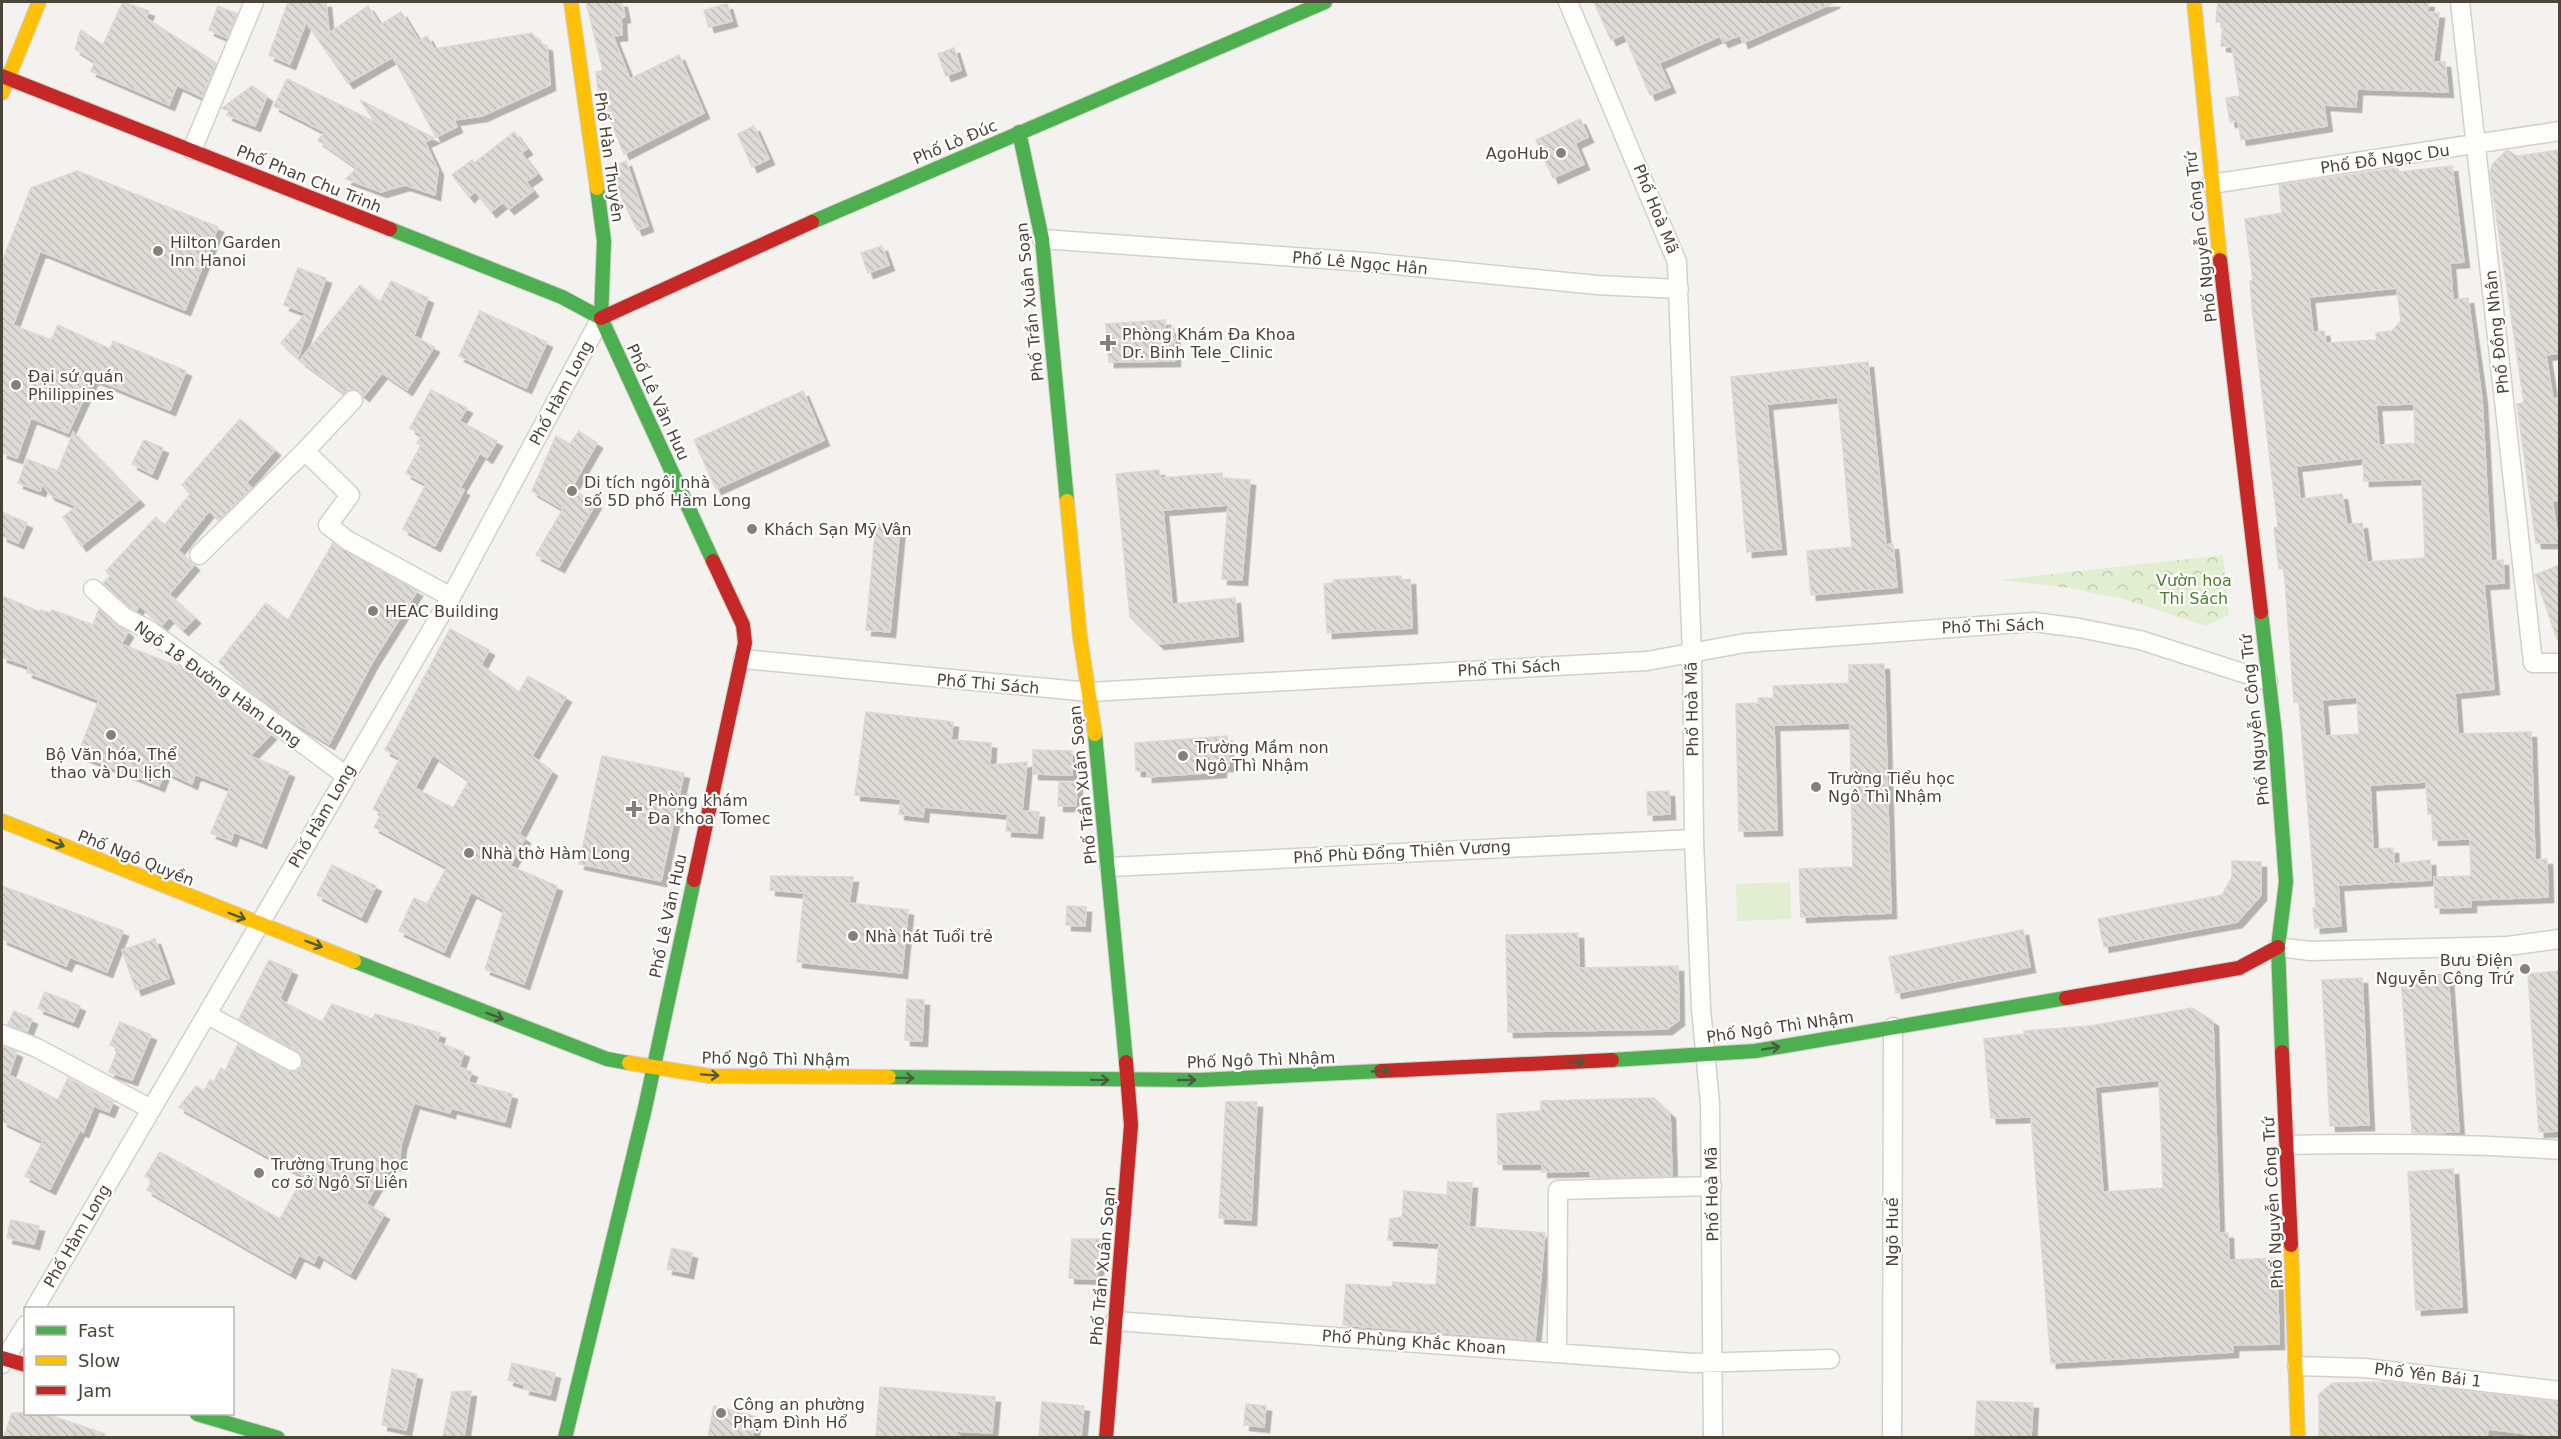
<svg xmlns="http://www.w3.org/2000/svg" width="2561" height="1439" font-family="'DejaVu Sans',sans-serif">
	<defs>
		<pattern id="park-crowns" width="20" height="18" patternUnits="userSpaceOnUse" patternTransform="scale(1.5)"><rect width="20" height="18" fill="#e1eecf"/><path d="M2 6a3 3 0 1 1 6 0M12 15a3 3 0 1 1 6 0" fill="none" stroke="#c3cdb2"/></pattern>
		<pattern id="building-back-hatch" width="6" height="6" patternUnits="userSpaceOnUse" patternTransform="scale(1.5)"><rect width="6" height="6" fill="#dedbd6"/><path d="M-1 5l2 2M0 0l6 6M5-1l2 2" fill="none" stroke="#c0bdb8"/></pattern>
		<filter id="shadow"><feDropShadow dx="5.5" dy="5.5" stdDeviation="0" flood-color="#0004"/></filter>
	</defs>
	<rect width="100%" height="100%" fill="#f4f2ee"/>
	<!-- grass -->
	<path fill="#e1eecf" d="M1790,882L1791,919L1737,921L1736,884Z"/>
	<!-- park -->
	<path fill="url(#park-crowns)" d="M2223,555L2229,615L2206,626L2123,599L2069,588L2000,580Z"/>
	<!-- building -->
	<path fill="url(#building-back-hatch)" stroke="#dcd9d4" stroke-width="1.5" fill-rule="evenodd" filter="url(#shadow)" d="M123,2L149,11L146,18L216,63L202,97L177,85L169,105L91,71L95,61L75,49L81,30L103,45Z
		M288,2H326L329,33L368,6L380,25L401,12L419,41L427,36L434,49L532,33L540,43L547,46L550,85L482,116L454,120L457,127L436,137L393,57L348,83L306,22L290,64L269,55Z
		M586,2H622L625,17L621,18L622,35L613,36L630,79L679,55L704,113L624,154L598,90L596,72L603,70Z
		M1594,2H1835L1743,43L1740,35L1723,42L1720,36L1659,63L1670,87L1650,95L1624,34L1611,40Z
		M2218,2H2429L2427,12L2439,13L2433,62H2445L2448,92L2357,89L2356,107L2324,105L2327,126L2241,140L2238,121L2230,122L2226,98L2240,96L2232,47L2221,46L2223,22H2216Z
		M727,4L732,21L709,27L704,10Z
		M218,6L237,14L227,38L209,30Z
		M954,48L961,70L946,76L938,54Z
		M287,79L375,122L360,100L434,138L425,142L438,170L435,195L405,185L381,192L346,179L357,168L318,140L325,132L274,106Z
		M252,86L267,96L255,126L227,115L229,111L222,108Z
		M1580,119L1588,137L1575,143L1584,164L1553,178L1536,140Z
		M754,126L769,159L752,167L738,134Z
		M514,132L527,149L521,153L537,174L526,182L533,191L509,209L503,202L491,212L475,191L469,197L452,175L472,160L474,163Z
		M2507,150L2517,156L2559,150V353L2546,355L2553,399L2559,398V500L2552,501L2559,543H2536L2517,404L2524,403L2490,173L2492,165Z
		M626,161L648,226L637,230L610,173L609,168Z
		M2452,166L2464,262L2450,263L2453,300L2468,298L2482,399L2491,561L2503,560L2504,583L2484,584L2494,689L2455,693L2458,734L2531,732L2535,860L2547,859L2548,897L2471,900V907L2435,908L2434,877L2471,876L2470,839L2433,840L2432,814H2428L2426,782L2370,785L2373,849L2393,848L2394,864L2430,860L2431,880L2338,885L2341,926L2315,928L2313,908H2316L2299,702H2294L2284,568L2279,569L2274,528L2278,527L2253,316L2250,281L2253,280L2245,219L2282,213L2279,185L2389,169L2398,168L2399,172ZM2397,288L2401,321L2392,331L2376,333L2377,340L2326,343L2324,331L2313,332L2309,297ZM2414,404L2415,443L2379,445L2376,405ZM2363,458L2364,481L2422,479L2425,558L2367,562L2362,523L2347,525L2342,494L2300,499L2296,466ZM2357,697L2359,734L2325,736L2322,700Z
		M77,171L218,227L185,310L40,251L13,325L51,340L58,325L110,349L113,341L186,371L170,410L93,378L68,433L31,418L17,458L2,453V262L31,188Z
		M882,246L889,265L868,273L861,253Z
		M298,268L326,278L298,358L281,343L306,313L284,305Z
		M391,281L428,298L414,336L434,347L407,390L382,373L364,396L355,389L344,393L300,360L360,285L380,302Z
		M480,311L547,342L526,388L459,356Z
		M1165,320V329L1174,328L1175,361L1109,362L1106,324Z
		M1868,362L1886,545L1893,544L1897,587L1811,595L1807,551L1852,547L1838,397L1767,404L1781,549L1747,552L1731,377Z
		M431,390L467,408L459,421L497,441L487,458L480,453L460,488L464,490L435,546L403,529L426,484L406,473L421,445L417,443L422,435L410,428Z
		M803,391L824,440L716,489L694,440Z
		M240,419L275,450L246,483L252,488L219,520L209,511L178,550L194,565L169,594L195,618L183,630L169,617L162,625L139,605L137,611L130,608L103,583L110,576L106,571L156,517L164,526L191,493L182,485Z
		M579,431L597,443L571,489L596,503L559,567L536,555L563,509L532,491L556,436L570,444Z
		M73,432L139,500L81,546L63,517L77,506L50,495L43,484L40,491L18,483L27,459L58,471Z
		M144,440L163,448L152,474L132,464Z
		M1159,470L1160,478L1222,473V478L1250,480L1242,580L1222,579L1228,505L1163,510L1172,604L1235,598L1238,636L1159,644L1130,617L1116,474Z
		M2,512L27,523L18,543L2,536Z
		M876,524L900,526L890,632L866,630Z
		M333,543L417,591L373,661L329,744L292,721L251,692L219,662L266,603L288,620Z
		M2559,565V639H2557L2535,575Z
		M1401,576V580L1410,579L1412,628L1327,633L1324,584L1334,583V580Z
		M2,596L40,612L41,610L50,613L52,610L93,625L99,609L128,632L121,644L182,668L271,734L250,756L289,772L261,843L234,832L231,841L211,833L230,788L195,774L192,784L165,771L159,786L78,754L99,700L27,672L29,666L2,657Z
		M450,629L489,650L481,665L519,692L528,676L566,697L532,756L552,771L519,834L525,838L510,866L557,886L524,984L485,969L504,910L471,892L444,952L399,931L414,898L427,904L447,867L374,827L382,814L373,809L400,758L385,750ZM433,755L469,780L453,808L415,788Z
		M1884,664L1891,913L1801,917L1799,869L1853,867L1850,723L1774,725L1777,830L1739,831L1736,704L1759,703L1758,698H1774L1773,686L1849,683V665Z
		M866,712L953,722L951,740L991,743L990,765L1027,762L1022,811L1039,812L1037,833L1006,831L1008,814L924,807L923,817L899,814L901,799L855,795Z
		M1227,736L1229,766H1221V772L1147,777V771H1136L1135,743Z
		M1033,750L1072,751V775L1033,774Z
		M602,756L684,773L661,881L579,864Z
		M1059,782L1077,783L1076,806H1058Z
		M1669,791L1670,814L1648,815L1647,792Z
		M2232,861L2261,862V895L2237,922L2104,947L2098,919L2222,895L2232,877Z
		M332,865L376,886L361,917L317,895Z
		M771,876L853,877L849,903L908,910L902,973L797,962L804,893L770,890Z
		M2,886L123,931L107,972L70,957L66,966L2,939Z
		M1067,906L1086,907L1085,926L1066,925Z
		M2023,930L2030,967L1896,993L1889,957Z
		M1578,933L1579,968L1678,966L1679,1020L1667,1029L1508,1032L1506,935Z
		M155,939L169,978L136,990L122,950Z
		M269,960L292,970L280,998L282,1001L322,1022L332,1004L373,1019L375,1014L440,1033L437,1042L464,1052L459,1067L472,1072L468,1082L512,1094L505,1122L451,1108L450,1113L414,1103L401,1145L399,1166L389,1164L366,1204L384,1214L350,1274L318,1254L314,1263L299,1255L290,1273L147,1190L152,1181L145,1176L160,1152L280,1219L304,1176L179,1107L196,1086L204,1091L210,1080L214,1082L221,1068L225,1071L238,1044L287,1071H297L302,1067L303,1060L298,1051L239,1019Z
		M2559,971V1131L2539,1132L2528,974Z
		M2448,974L2459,1132L2412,1133L2401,977Z
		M2362,978L2369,1125L2330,1126L2322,980Z
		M45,992L80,1006L73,1022L38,1008Z
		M907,999L924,1000L922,1041L905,1040Z
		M2192,1008L2213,1021L2219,1233H2228L2229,1260L2277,1258L2279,1344L2233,1345V1352L2051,1363L2031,1117L1991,1118L1984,1039L2025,1034L2024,1031L2090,1026ZM2159,1080L2163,1188L2103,1192L2095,1087Z
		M14,1011L32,1019L27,1032L8,1024Z
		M120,1022L151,1035L132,1080L109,1072L118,1049L110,1045Z
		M2,1046L17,1052L9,1075L58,1100L68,1078L113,1102L109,1112L94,1106L83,1132L80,1130L50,1189L25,1176L43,1141L2,1121Z
		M1654,1098L1670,1113L1672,1176L1591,1178L1590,1171L1542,1172V1164H1498L1497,1114L1541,1111V1101Z
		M1226,1102H1257L1251,1220L1219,1218Z
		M2453,1169L2462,1307L2416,1310L2408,1172Z
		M1448,1182L1472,1183L1469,1227L1545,1233L1535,1340L1343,1325L1346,1284L1392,1287L1393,1282L1436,1285L1439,1243L1388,1240L1390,1219L1402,1217L1404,1191L1447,1195Z
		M11,1220L39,1226L34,1244L7,1238Z
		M1072,1239H1101L1097,1279L1069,1278Z
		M672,1248L692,1253L688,1273L667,1269Z
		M512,1363L555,1373L550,1395L524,1389L525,1385L508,1380Z
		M392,1369L417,1374L406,1430L382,1425Z
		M2386,1382L2559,1402V1437H2527L2528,1434L2488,1429L2487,1437H2319V1394L2333,1383Z
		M880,1387L995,1397L992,1433L955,1431L961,1437H876Z
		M471,1391L464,1437H443L452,1392Z
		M1977,1401L2033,1403L2031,1437H1975Z
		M1042,1402L1084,1406L1081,1437H1039Z
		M1246,1404L1266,1406L1264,1427L1244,1425Z
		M714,1406L757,1417L752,1437H708Z
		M12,1413H43L105,1434L104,1437H4Z"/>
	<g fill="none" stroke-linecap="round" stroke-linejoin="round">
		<!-- street casing -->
		<g stroke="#d2d0cb" stroke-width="21">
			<path id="street" d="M1568,2L1677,262L1692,655L1694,839L1701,1009L1710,1103L1713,1438
				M2460,2L2533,663H2560
				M192,150L254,2
				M2211,184L2560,131
				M1042,239L1366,262L1597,285L1679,289
				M305,451L353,400
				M199,555L305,451L350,495L328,525L347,540L451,597
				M93,589L124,617L149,630L345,775
				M743,659L1089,692L1647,661L1745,643L2034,622L2079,628L2140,640L2268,681
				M1109,867L1694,839
				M2278,947L2311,951L2508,946L2560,939
				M208,1015L292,1061
				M2,1034L35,1047L151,1109
				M2288,1145C2379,1143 2468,1143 2560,1150
				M35,1308L451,597L601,318
				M1115,1321L1693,1363L1830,1359
				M1557,1353L1558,1190L1712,1186
				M2,1364L26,1325
				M2297,1366L2365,1368L2560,1391
				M1892,1438L1893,1027"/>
		</g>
		<!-- fast casing -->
		<g stroke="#d3cfc5" stroke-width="16">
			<path id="fast" d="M1019,132L1042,239L1067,501
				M597,188L604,241L601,318L713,561
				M812,222L1325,2
				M390,229L562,297L601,318
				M2261,612L2275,734L2286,882L2278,947L2282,1052
				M1095,734L1126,1062
				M354,961L607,1059L629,1063
				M1612,1060L1755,1051L2066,998
				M889,1077L1200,1080L1381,1071
				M197,1414L278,1438
				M565,1438L645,1108L694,880"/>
		</g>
		<!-- slow casing -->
		<g stroke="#d3cfc5" stroke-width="16">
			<path id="slow" d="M571,2L597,188
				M2194,2L2220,260
				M2,93L39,2
				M1067,501L1080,637L1095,734
				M2,821L354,961
				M629,1063L710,1076L889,1077
				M2291,1245L2298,1438"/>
		</g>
		<!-- jam casing -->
		<g stroke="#d3cfc5" stroke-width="16">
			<path id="jam" d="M2,76L390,229
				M2220,260L2261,612
				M601,318L812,222
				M694,880L745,643L743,625L713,561
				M2066,998L2239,968L2278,947
				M2282,1052L2291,1245
				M1381,1071L1612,1060
				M2,1358L26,1365
				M1106,1438L1131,1125L1126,1062"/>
		</g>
		<!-- street -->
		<use href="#street" stroke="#fdfdfc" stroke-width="18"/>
		<!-- fast -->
		<use href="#fast" stroke="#4caf50" stroke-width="14"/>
		<!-- slow -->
		<use href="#slow" stroke="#ffc107" stroke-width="14"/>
		<!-- jam -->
		<use href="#jam" stroke="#c62828" stroke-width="14"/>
	</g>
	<!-- one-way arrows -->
	<defs><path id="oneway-shaft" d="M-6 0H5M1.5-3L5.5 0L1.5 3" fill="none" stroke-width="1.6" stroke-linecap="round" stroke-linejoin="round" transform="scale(1.5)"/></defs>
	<g stroke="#4b593e">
		<use href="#oneway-shaft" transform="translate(56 843) rotate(22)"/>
		<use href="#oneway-shaft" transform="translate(237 916) rotate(21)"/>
		<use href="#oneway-shaft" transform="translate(314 944) rotate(21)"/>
		<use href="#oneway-shaft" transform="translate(495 1016) rotate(21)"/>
		<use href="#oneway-shaft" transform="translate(1771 1048) rotate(-10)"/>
		<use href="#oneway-shaft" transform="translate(1576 1062) rotate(-3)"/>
		<use href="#oneway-shaft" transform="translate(1381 1071) rotate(-3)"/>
		<use href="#oneway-shaft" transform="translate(710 1075) rotate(4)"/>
		<use href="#oneway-shaft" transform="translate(905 1078) rotate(1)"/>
		<use href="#oneway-shaft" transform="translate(1100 1080) rotate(1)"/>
		<use href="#oneway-shaft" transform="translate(1187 1080)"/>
	</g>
	<!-- markers -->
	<g fill="#868178" stroke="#fff" stroke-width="2">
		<circle cx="1561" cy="153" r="6"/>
		<circle cx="158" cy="251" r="6"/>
		<path d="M1105 334h6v6h6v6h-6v6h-6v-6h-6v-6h6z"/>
		<circle cx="16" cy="385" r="6"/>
		<circle cx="572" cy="491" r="6"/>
		<circle cx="752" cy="529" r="6"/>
		<circle cx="373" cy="611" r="6"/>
		<circle cx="111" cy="735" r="6"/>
		<circle cx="1183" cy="756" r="6"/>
		<circle cx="1816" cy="787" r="6"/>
		<path d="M631 800h6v6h6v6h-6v6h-6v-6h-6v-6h6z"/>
		<circle cx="469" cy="853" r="6"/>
		<circle cx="853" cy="936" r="6"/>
		<circle cx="2525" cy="969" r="6"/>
		<circle cx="259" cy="1173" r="6"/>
		<circle cx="721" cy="1413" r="6"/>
	</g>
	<g text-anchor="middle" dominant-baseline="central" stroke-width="4.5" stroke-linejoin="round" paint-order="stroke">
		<!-- street labels -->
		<g font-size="16" fill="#4b4439" stroke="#fff">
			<text transform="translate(955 142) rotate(-23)">Phố Lò Đúc</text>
			<text transform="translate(609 157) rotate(82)">Phố Hàn Thuyên</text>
			<text transform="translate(2385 159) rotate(-8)">Phố Đỗ Ngọc Du</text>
			<text transform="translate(309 179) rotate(22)">Phố Phan Chu Trinh</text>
			<text transform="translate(1656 209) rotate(68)">Phố Hoà Mã</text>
			<text transform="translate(2201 237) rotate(-97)">Phố Nguyễn Công Trứ</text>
			<text transform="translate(1360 263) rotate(5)">Phố Lê Ngọc Hân</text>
			<text transform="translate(1030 302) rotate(-96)">Phố Trần Xuân Soạn</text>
			<text transform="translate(2497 332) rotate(-96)">Phố Đồng Nhân</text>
			<text transform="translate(561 393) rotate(-62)">Phố Hàm Long</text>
			<text transform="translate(658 402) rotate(65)">Phố Lê Văn Hưu</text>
			<text transform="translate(1993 626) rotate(-2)">Phố Thi Sách</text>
			<text transform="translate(1509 668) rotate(-3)">Phố Thi Sách</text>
			<text transform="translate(218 684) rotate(36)">Ngõ 18 Đường Hàm Long</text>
			<text transform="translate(988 684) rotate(5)">Phố Thi Sách</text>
			<text transform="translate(1692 709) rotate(-91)">Phố Hoà Mã</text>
			<text transform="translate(2255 720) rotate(-96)">Phố Nguyễn Công Trứ</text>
			<text transform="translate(1083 785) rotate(-96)">Phố Trần Xuân Soạn</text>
			<text transform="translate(322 816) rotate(-60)">Phố Hàm Long</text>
			<text transform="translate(1402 852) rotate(-3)">Phố Phù Đổng Thiên Vương</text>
			<text transform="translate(136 858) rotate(22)">Phố Ngô Quyền</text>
			<text transform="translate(668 916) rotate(-78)">Phố Lê Văn Hưu</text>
			<text transform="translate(1780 1027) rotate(-8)">Phố Ngô Thì Nhậm</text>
			<text transform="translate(776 1059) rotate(1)">Phố Ngô Thì Nhậm</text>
			<text transform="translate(1261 1060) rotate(-2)">Phố Ngô Thì Nhậm</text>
			<text transform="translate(1712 1194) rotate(-91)">Phố Hoà Mã</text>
			<text transform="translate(2273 1203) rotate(-93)">Phố Nguyễn Công Trứ</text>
			<text transform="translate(1892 1232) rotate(-90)">Ngõ Huế</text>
			<text transform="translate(77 1236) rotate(-60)">Phố Hàm Long</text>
			<text transform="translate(1103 1266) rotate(-85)">Phố Trần Xuân Soạn</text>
			<text transform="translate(1414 1342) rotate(4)">Phố Phùng Khắc Khoan</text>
			<text transform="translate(2428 1375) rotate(7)">Phố Yên Bái 1</text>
		</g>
		<!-- poi labels -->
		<g font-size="16" fill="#4b4439" stroke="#fff" text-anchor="start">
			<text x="1549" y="153" text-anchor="end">AgoHub</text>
			<text x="170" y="242">Hilton Garden<tspan x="170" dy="18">Inn Hanoi</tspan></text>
			<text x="1122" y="334">Phòng Khám Đa Khoa<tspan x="1122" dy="18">Dr. Binh Tele_Clinic</tspan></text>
			<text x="28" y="376">Đại sứ quán<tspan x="28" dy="18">Philippines</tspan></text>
			<text x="584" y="482">Di tích ngôi nhà<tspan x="584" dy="18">số 5D phố Hàm Long</tspan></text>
			<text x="764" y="529">Khách Sạn Mỹ Vân</text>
			<text x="385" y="611">HEAC Building</text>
			<text x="1195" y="747">Trường Mầm non<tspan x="1195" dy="18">Ngô Thì Nhậm</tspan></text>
			<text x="111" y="754" text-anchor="middle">Bộ Văn hóa, Thể<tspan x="111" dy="18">thao và Du lịch</tspan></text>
			<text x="1828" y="778">Trường Tiểu học<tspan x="1828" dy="18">Ngô Thì Nhậm</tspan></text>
			<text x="648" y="800">Phòng khám<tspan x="648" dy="18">Đa khoa Tomec</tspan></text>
			<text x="481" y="853">Nhà thờ Hàm Long</text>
			<text x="865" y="936">Nhà hát Tuổi trẻ</text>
			<text x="2513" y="960" text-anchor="end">Bưu Điện<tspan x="2513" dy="18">Nguyễn Công Trứ</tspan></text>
			<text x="271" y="1164">Trường Trung học<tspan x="271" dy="18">cơ sở Ngô Sĩ Liên</tspan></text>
			<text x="733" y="1404">Công an phường<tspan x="733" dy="18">Phạm Đình Hổ</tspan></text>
		</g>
		<!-- park labels -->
		<g font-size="16" fill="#4a7f2a" stroke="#fff">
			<text x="2194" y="580">Vườn hoa<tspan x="2194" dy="18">Thi Sách</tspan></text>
		</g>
	</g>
	<!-- border -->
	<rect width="2561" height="1439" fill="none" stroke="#4b4439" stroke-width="6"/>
	<!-- legend -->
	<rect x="24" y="1307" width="210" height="108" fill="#ffffff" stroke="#b7b4b0" stroke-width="1.5"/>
	<rect x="36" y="1326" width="30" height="9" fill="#4caf50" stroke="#b7b4b0" stroke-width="1.5"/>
	<text x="78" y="1337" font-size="18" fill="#4b4439">Fast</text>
	<rect x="36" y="1356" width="30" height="9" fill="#ffc107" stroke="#b7b4b0" stroke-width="1.5"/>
	<text x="78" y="1367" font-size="18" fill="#4b4439">Slow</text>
	<rect x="36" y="1386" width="30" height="9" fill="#c62828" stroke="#b7b4b0" stroke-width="1.5"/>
	<text x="78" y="1397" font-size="18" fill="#4b4439">Jam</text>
</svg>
